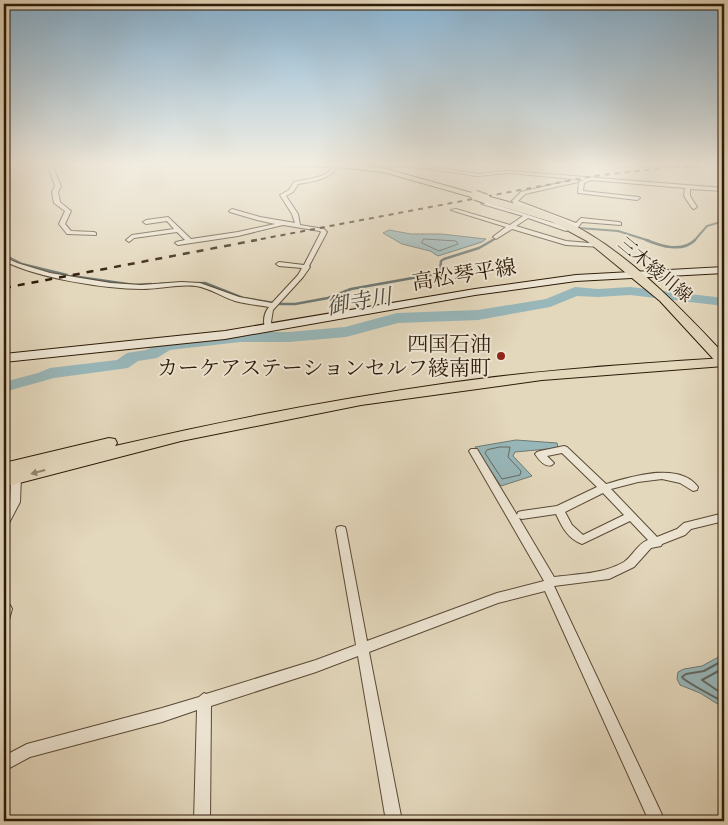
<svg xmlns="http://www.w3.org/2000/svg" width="728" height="825" font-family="Cardo,'Noto Serif JP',serif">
	<rect width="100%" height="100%" fill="#e3d7bc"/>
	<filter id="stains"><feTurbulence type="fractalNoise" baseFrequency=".004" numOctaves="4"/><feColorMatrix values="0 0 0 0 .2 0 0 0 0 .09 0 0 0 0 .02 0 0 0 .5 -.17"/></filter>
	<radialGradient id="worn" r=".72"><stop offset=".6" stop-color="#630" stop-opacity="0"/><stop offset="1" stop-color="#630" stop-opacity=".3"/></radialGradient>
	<!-- water -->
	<path fill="#98b7ba" stroke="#6e7973" d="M389,230L411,234H441L486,239L482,242L438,256L430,251L402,244L383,233Z
		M516,440L557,443L558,448L515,452L513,456L532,476L501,486L475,447Z
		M724,654V708L700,693L680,685L677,679L678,672L684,669L702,666Z"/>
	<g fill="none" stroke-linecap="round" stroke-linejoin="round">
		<!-- shore-far1 -->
		<path stroke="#636962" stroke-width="1" d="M424,239L456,241L458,244L439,251L422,243Z
			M500,447H510L508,457L521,471L520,475L502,479L485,453L487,450Z"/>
		<!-- shore -->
		<path stroke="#636962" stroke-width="2" d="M724,660L704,671L686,674L682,677C685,682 715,697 724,702
			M724,668L702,680L724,695"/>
		<!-- stream-far1 -->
		<path stroke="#6e7973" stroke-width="2" d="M579,228L618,231L650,241
			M491,241L505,233
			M694,241L707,226L724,221"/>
		<!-- stream -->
		<path stroke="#6e7973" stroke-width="2.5" d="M646,240C661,246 682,253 695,240
			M4,255L22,264L67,275
			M4,267L7,265
			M72,276L134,285L151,284
			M160,284L205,283L243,298L280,304H295L328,298L351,289L435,274L440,271L441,261L444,259L479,248L493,240"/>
		<!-- river -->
		<path fill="#98b7ba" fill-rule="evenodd" d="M575,287L598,289L630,287L724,298V306L630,295L598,297L577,296L550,307L478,320L398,323L346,337L289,342H240L170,350L157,358L138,361L128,368L54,378L4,392V382L38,373L50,368L117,360L127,353L146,350L166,341L240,332H289L345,327L397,313L478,310L546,299Z"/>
		<!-- minor casing -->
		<g stroke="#5b4a36" stroke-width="2">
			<path id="minor" d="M47,163H51L61,186L58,192L60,202L71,211L65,224L71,231L94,232L96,233V235L67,234L59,224L65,211L54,203L52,192L55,186Z
				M334,163H374L424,166L477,174L509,171L724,188V191L690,189V196L697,207L694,209L692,208L684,196L685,188L591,180L584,183L583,191L639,197L640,198L637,200L578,193L579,182L584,180L509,173L477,176L424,168L359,164L340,165C329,180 315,181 298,184L293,192L286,196L298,214L300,225L324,229L327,232L309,266L310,267L303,277L273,310L271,322L273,328L269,330L265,328C263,321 264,313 269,307C258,305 246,304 235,301C222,297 210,288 196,286C178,284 160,289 142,289C104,289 38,278 4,261V257L17,263L50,273L111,283L141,285L181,282L200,283L239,297L272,303L298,275L302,268L279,266L276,264L279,262L304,265L321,232L320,231L283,225L238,236L178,245L175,243L176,242L185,240L177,232L134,238L129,242L126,240L132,235L174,229L167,221L146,224L143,222L146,220L168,217L191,239L238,232L275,224L257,220L230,212L229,211L232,209L260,217L295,223L292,214L280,195L289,190L294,182C310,178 325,179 335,165L332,164Z
				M576,179L578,180V182L525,194L518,201L576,223L581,218L619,222L621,223V225L582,222L576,230L571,229L566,231L528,218L516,226L566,241L600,244L603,246L602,247L566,245L512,229L496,239L493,237L494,236L506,227L451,210L456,209L510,225L523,216L482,204L481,203L484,201L566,227L572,226L514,204L512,201L521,192Z
				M564,446L567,447L606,484C631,477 679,461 698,487L697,490L693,491L680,483L662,479L638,482L611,489L657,537L677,529L684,523L724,513V521L691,529L685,535L662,544L661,546L651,548L634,567L609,579L554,586L665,821H649L545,591L498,603L369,652L402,821H386L358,656L316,672L211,706L210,821H194L197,710L162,722L30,757L4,771V756L27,744L162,708L199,697L204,693L206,694L316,660L356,645L336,530L337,527L341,526L345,527L346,530L367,641L497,593L544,581L469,451L471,449H477L517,515L518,512L522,511L557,506L597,487L562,453L547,456L554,463L552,465C545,468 539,460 535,454L537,452L540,451ZM603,493L624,515L583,535L572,525L565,512ZM556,514C562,527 568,539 582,544L630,521L648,540C637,544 633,556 624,562C603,574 578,574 554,577L519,518L522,519Z
				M16,473L19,475L21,477L20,502L8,525L4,526V513L10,502L11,477L13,475Z
				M6,604L10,605L12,609L8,623L4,624V605Z"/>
		</g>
		<!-- secondary casing -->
		<g stroke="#2e1b09" stroke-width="2">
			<path id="secondary" d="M724,267V273L576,281L475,295L225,339L4,362V354L225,331L475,289L576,275Z"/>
		</g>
		<!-- primary casing -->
		<g stroke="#2e1b09" stroke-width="2">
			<path id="primary" d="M255,163H338L383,168L479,195L475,198L383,172L338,167L259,165Z
				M486,196C510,202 537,209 559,218C622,246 678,305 724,354V366L719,365L660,301L587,241L552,222L483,201L481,199Z"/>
		</g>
		<!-- trunk casing -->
		<g stroke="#2e1b09" stroke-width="2">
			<path id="trunk" d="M724,358V366L542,380L361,405L181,441L4,487V463L109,438L115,439L117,443L115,446C226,420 337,399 449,383C540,370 632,364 724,358Z"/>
		</g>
		<!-- minor -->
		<use href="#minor" fill="#ede5d3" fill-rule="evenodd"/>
		<!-- secondary -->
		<use href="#secondary" fill="#ede5d3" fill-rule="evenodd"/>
		<!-- primary -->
		<use href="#primary" fill="#e3d7bc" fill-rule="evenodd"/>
		<!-- trunk -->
		<use href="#trunk" fill="#e3d7bc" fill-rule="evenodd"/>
		<!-- rail-far1 -->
		<path stroke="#2e1b09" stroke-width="2" stroke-dasharray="5 5" stroke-linecap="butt" d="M251,241L594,176L671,167L724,165"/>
		<!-- rail -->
		<path stroke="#2e1b09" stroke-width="2.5" stroke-dasharray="7 7" stroke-linecap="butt" d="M4,288L257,240"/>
		<!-- primary-bridge casing -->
		<g stroke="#2e1b09" stroke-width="11" stroke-linecap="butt">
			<path id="primary-bridge" d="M475,195L486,199"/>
		</g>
		<!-- primary-bridge -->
		<use href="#primary-bridge" stroke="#e3d7bc" stroke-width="9"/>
	</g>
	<!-- one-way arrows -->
	<defs><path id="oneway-solid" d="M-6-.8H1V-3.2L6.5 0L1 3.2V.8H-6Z" transform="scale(1.25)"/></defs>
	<use fill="#92826b" href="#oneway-solid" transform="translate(38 472) rotate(165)"/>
	<!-- sky -->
	<linearGradient id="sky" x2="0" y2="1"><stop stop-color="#88b5d6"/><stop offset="0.59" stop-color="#f2ede1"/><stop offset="1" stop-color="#f2ede1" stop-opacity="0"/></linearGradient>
	<rect width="728" height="278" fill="url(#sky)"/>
	<!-- markers -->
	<circle fill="#8f2418" stroke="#ede5d3" stroke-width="2" cx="501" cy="356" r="5"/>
	<g text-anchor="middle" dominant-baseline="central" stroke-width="4" stroke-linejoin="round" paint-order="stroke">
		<!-- far-street labels -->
		<g font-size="18" fill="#2e1b09" stroke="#ede5d3">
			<text transform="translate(655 270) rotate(40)">三木綾川線</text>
		</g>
		<!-- street labels -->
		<g font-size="21" fill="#2e1b09" stroke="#ede5d3">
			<text transform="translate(464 275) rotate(-9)">高松琴平線</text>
		</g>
		<!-- poi labels -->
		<g font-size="21" fill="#2e1b09" stroke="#ede5d3" text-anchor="end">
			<text x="491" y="344">四国石油<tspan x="491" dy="24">カーケアステーションセルフ綾南町</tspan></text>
		</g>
		<!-- water labels -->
		<g font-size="22" font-style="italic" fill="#4e4a3e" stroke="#ede5d3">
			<text transform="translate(359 302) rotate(-10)">御寺川</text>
		</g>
	</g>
	<!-- margin -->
	<rect width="728" height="825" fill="none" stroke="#e3d7bc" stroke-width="20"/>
	<rect x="5" y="5" width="718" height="815" fill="none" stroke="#2e1b09" stroke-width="2.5"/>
	<rect x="10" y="10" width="708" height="805" fill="none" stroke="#2e1b09"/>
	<rect width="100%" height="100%" filter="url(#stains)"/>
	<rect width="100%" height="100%" fill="url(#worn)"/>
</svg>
